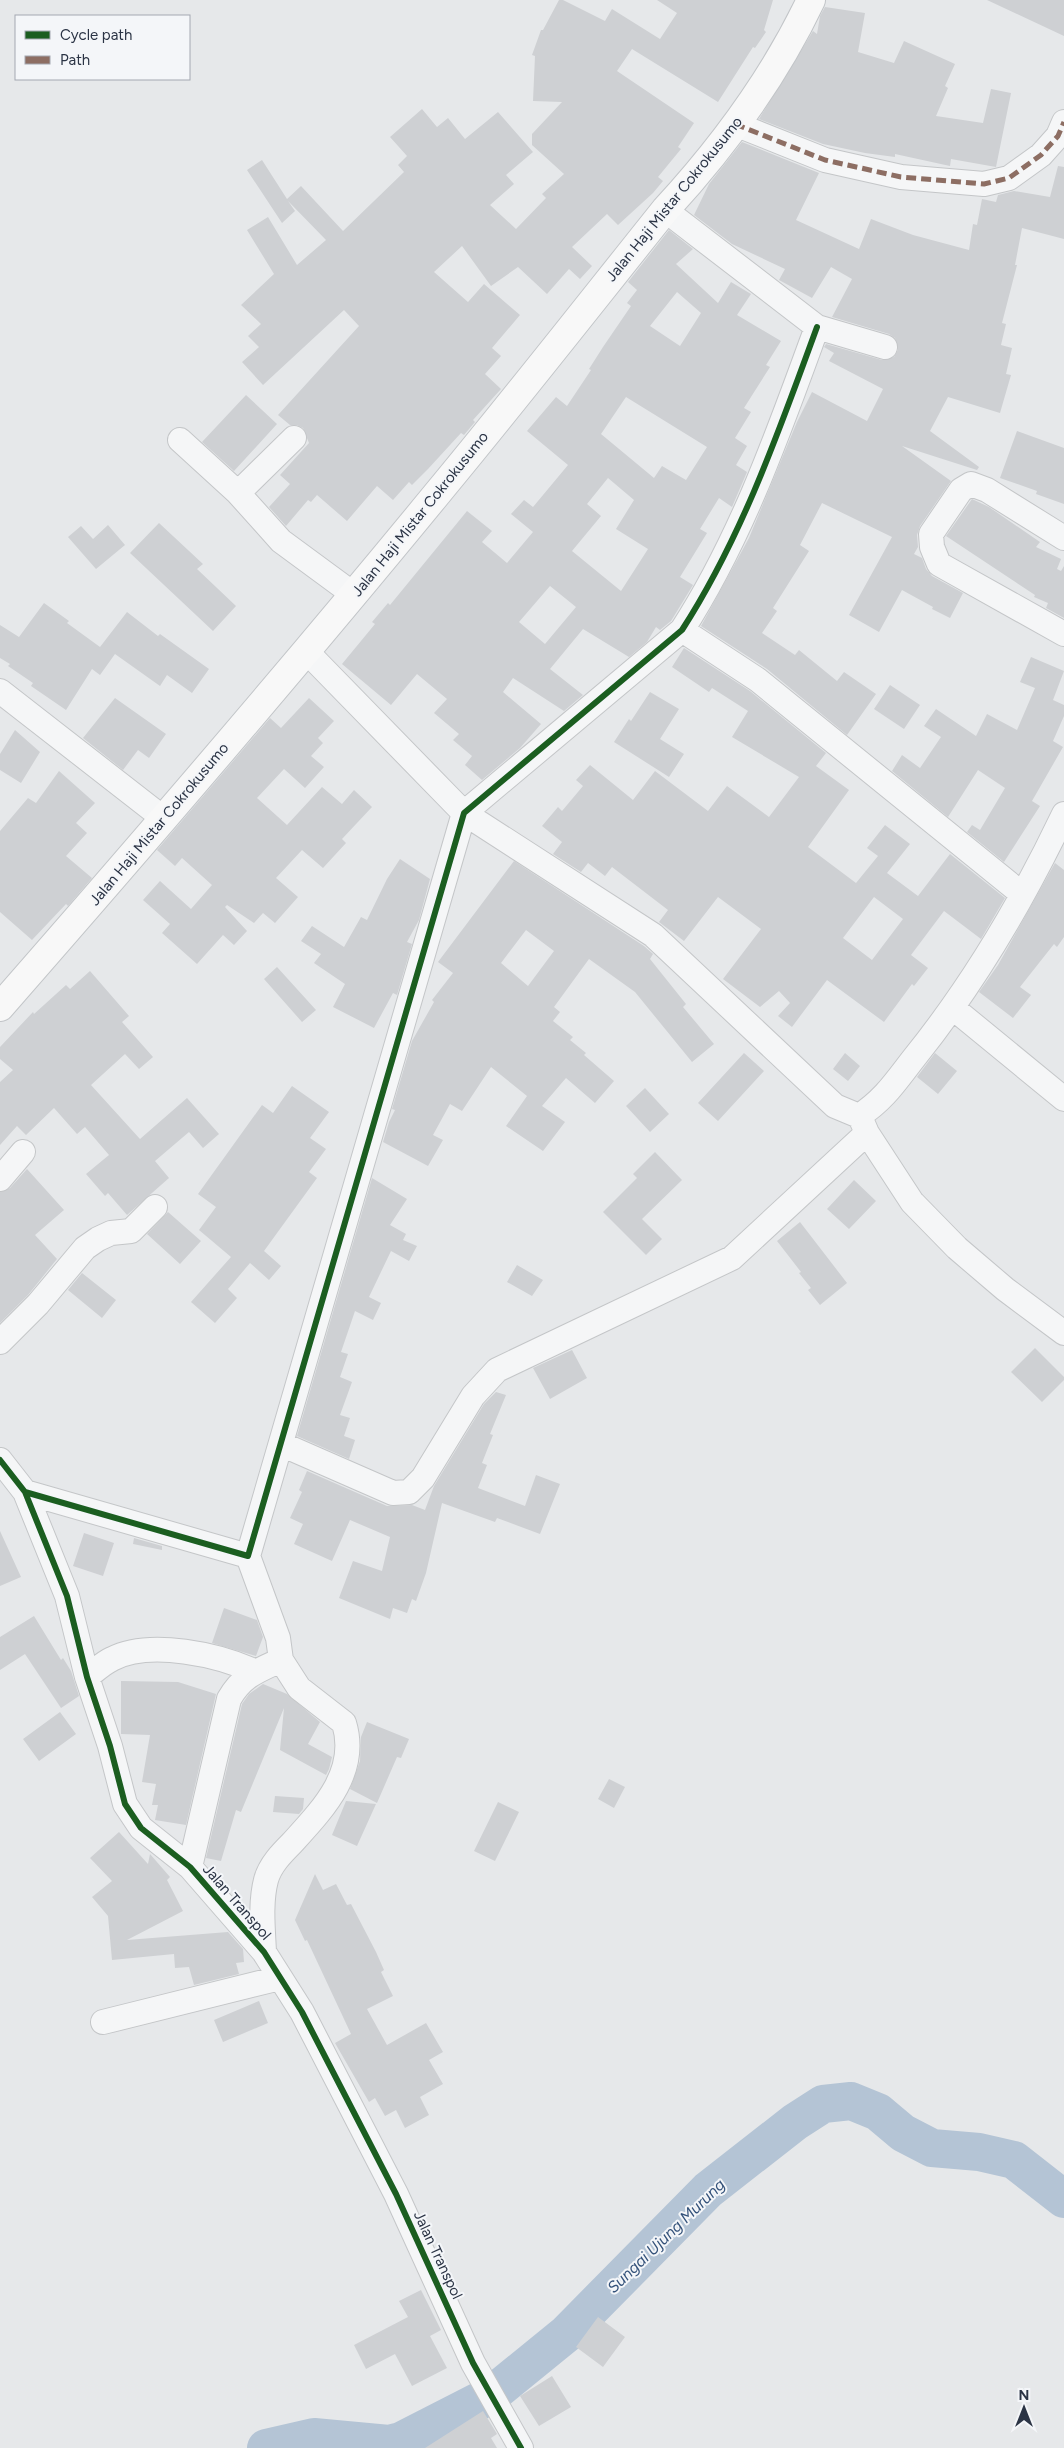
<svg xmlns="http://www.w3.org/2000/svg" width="1064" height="2448" font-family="Figtree,sans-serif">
	<rect width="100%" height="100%" fill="#e6e8ea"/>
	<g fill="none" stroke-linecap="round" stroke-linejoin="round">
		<!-- river -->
		<path stroke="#b4c4d5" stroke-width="38" d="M266,2448L314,2437L389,2444L401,2441L491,2395L566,2334L708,2190L795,2122L823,2104L851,2101L878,2112L903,2133L932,2148L979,2152L1014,2160L1064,2199"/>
	</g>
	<!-- building -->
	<path fill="#ced0d3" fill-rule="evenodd" d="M559,0H563L605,21L612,9L660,39L677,13L657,0H773L764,30L766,32L755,48L753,47L718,102L632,49L617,71L694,123L678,147L681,149L658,177L663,181L653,193L618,225L607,214L572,247L592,266L580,279L569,269L547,294L518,267L491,286L462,246L434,272L468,302L484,284L520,315L492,348L501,356L485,374L501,389L473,420L475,422L464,435L461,433L428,469L412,485L409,482L393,500L377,486L347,521L317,495L311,502L308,500L286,526L269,507L290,484L280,475L309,443L303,428L297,425H290L278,415L359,326L344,310L263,385L242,362L259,347L248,336L261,324L241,305L274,274L247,230L268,217L297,265L326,240L288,201L295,211L282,223L247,170L262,160L287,199L301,186L343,231L404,172L398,165L407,156L390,137L422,109L437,127L448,118L465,139L498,112L533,152L506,175L514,184L490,205L516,229L546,198L542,194L564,174L532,145V134L562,102L533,101L535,56L532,55L541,30H543Z
		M987,0H1064V36Z
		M825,7L865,13L858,52L894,63L904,41L955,64L945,86L948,88L936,116L983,123L991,89L1011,93L996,167L951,159L950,166L895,154V157L865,153L823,144L759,119L813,31L817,34L820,16Z
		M742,142L819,173L796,220L859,249L871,219L913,235L969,250L973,224L977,225L982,199L996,202L998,195L1014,191L1050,197L1058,166L1064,167V239L1022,228L1015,265H1017L1002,323L1006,324L1001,345L1012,348L1006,374L1011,375L1000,413L948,397L930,431L979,467L977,470L902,446L951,481L920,526L917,535L918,547L914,554L922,558L926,569L932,576L963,593L950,618L932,609L933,607L902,590L879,632L849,615L892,537L822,503L800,545L809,551L773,608L777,611L762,633L795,655L799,650L837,681L844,672L876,694L847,735L767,669L701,626L749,538L797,422L812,392L867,421L883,389L829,361L834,353L824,347L826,344L882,360L894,357L898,350L895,338L889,334L832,317L852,279L831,267L812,298L779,280L785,269L732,244L694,215L709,184Z
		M669,230L693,249L676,264L718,303L731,282L751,294L737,315L781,341L766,365L770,367L744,408L751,412L735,438L747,446L736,465L747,472L732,507L719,498L700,529L707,533L680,577L693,585L671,621L660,630L656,627L647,642L629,657L583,629L550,669L583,695L564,711L513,678L503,692L541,724L520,748L482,780L465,765L472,756L453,740L459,734L434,713L447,699L417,674L391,705L342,664L375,624L372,622L388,603L390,605L467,511L492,531L482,542L507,563L533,532L511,514L524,500L533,507L568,465L527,431L556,397L567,406L591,370L589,369L603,347L631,306L627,303L637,290L628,282ZM677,292L701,313L680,346L650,326ZM626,397L707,447L686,480L662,466L654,478L601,434ZM608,478L634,500L616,529L648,549L621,591L572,551L601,516L587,504ZM550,586L576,607L545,644L519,622Z
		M246,395L277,424L234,471L202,442Z
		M1017,431L1064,448V504L1036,494L1037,491L1000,478Z
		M972,499L989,507L1040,542L1036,547L1061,559L1057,569L1061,571L1064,566V618L1046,608L1048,603L1034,597L1035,595L946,536Z
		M159,523L203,564L197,569L236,606L213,631L130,553Z
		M108,525L125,545L96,569L68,537L81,526L93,539Z
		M44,603L69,621L67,623L100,647L127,612L158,636L160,634L209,669L192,693L167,675L160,686L115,654L100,675L92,669L66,710L31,686L33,683L8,666L10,664L0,658V625L19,637Z
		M684,648L750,691L826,753L816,766L849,790L808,847L856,883L878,856L867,848L885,825L910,844L887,873L918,896L950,854L1005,898L981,939L944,911L911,955L928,968L914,986L912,984L884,1022L827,980L792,1027L778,1016L790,1003L779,991L760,1007L723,979L761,929L718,897L684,941L659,922L668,910L612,867L605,876L588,863L581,872L553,854L562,842L542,826L558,807L562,811L583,786L576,780L590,765L633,800L655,771L708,811L727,786L769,817L799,777L732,737L748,711L712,688L709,692L672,667ZM874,897L903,919L872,960L843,938Z
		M1031,657L1064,671L1053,700L1064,705V716L1053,741L1063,747L1032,801L1040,806L1004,862L967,832L972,825L980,830L1005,788L978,770L948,817L892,771L902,755L920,768L941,737L924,726L936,709L976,736L987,714L1017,730L1035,688L1020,682Z
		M890,685L920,705L904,729L874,709Z
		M650,692L679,709L660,739L684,754L669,777L614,742L629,719L631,721Z
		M115,698L166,734L149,758L138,750L123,770L83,738Z
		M309,698L334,721L318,738L323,743L311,756L324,767L305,788L284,769L257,798L287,825L322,787L342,804L354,790L372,807L342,839L346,843L323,868L302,850L276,878L298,897L275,923L263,913L254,923L227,905L225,907L247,931L234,945L223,935L197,964L162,933L170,924L143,900L160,881L191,909L212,885L182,858L175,866L157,850L270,718L281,728Z
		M15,730L40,752L21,783L0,770V754Z
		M59,771L95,803L76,823L87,833L66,856L92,878L68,906L66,904L32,940L0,912V831L28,798L36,803Z
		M400,859L430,879L419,920L407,942L412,944L397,995L393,993L374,1028L333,1007L345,984L314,963L321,954L301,941L312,926L344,947L361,917L367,920L387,879Z
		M514,861L644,946L653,954L650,959L686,1004L683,1007L714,1044L692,1062L635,992L589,959L554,1007L560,1012L553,1021L573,1037L570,1040L586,1053L584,1055L614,1081L595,1103L566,1078L542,1106L565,1122L543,1151L506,1126L527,1096L491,1067L462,1111L450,1104L433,1135L443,1140L428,1166L383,1142L389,1122L395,1110L392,1109L412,1041L434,1002L432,1000L453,973L438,962ZM526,930L554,951L528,986L501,963Z
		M1055,863L1064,870V937L1057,947L1054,944L1020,987L1031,995L1013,1018L979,992L998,965Z
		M277,967L316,1010L302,1022L264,979Z
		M90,971L129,1016L122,1022L153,1057L139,1069L125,1054L91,1085L140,1139L187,1098L219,1134L203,1148L189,1132L155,1161L169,1178L127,1215L108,1193L105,1196L86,1174L109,1155L85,1127L77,1134L54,1108L26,1135L17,1126L0,1145V1082L13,1070L0,1059V1047L33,1012L34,1014L66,985L70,989Z
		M744,1053L764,1071L718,1121L698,1103Z
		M845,1053L860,1066L848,1081L833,1069Z
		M935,1053L957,1071L938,1094L917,1077Z
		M292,1086L329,1112L310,1138L326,1149L309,1172L317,1178L264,1251L281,1266L269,1280L250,1263L228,1289L237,1298L215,1323L191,1302L231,1257L199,1230L216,1207L198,1194L262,1105L273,1113Z
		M645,1088L669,1114L650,1132L626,1106Z
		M655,1152L682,1180L642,1219L662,1239L646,1255L603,1212L637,1178L633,1174Z
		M27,1169L64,1210L35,1235L57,1259L28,1295L0,1323V1192L10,1188Z
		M372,1178L407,1199L390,1225L406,1234L403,1240L417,1246L409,1261L391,1251L369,1297L381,1303L373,1320L355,1311L341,1352L348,1354L340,1377L352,1382L340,1415L350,1418L344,1436L355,1440L349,1459L297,1436Z
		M854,1180L876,1201L849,1229L827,1209Z
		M168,1212L201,1241L180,1264L147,1234Z
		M800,1222L847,1283L820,1305L808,1290L811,1288L799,1273L801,1272L777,1241Z
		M517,1265L543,1280L532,1296L507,1282Z
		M82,1273L116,1300L102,1318L68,1290Z
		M1035,1348L1064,1377V1380L1042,1402L1011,1372Z
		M572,1350L587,1378L550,1399L533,1368Z
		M496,1392L506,1395L490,1434L493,1435L482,1463L487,1465L478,1488L525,1506L536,1475L560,1484L540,1534L497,1518L495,1522L442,1503L426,1573L416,1601L412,1599L407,1613L393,1608L390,1619L339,1598L353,1561L382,1571L390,1537L350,1520L332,1561L294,1544L303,1524L290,1518L302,1492L299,1490L307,1471L387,1506L412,1505L425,1510L434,1486L484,1404Z
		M0,1531L21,1577L0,1586Z
		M84,1533L114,1543L103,1576L73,1566Z
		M134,1538L162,1546V1550L133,1544Z
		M224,1608L257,1620L263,1637L256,1656L212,1643Z
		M34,1616L61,1660L63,1658L71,1671L79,1696L61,1708L25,1654L0,1670V1637Z
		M121,1681L178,1682L216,1694L186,1825L155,1820L158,1805H152L156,1784L142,1782L150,1735L121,1734Z
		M263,1684L287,1694L320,1722L308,1744L332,1757L329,1769L326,1775L280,1750L284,1708L241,1812L236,1810L221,1861L206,1858L242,1704L249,1694Z
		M60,1712L76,1734L39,1761L23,1739Z
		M367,1722L409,1739L401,1758L397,1757L377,1803L350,1789L360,1761L361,1737Z
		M609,1779L625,1787L614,1808L598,1799Z
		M275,1796L304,1798L303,1809L299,1814L273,1812Z
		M346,1801L376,1804L357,1846L332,1835Z
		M498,1802L519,1812L495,1861L474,1851Z
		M119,1832L148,1864L150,1854L170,1877L167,1880L183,1911L127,1940L228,1932L243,1949L244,1962L236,1963L239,1974L194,1985L189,1967L175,1968L174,1954L112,1960L108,1916L92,1897L112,1881L90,1858Z
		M315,1874L323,1890L336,1884L347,1905L351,1904L376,1952L384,1970L381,1972L393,1996L367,2009L387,2045L426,2023L443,2052L429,2060L443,2084L420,2097L429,2115L405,2128L396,2110L385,2116L375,2098L369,2102L335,2043L351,2034L307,1940L305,1941L295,1920Z
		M259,2001L268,2023L223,2042L214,2020Z
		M421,2290L441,2330L430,2336L447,2368L412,2386L395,2354L366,2369L354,2345L408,2317L399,2301Z
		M598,2317L625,2337L603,2367L576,2347Z
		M552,2376L571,2407L539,2426L520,2396Z
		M483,2411L497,2434L491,2438L497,2448H425Z"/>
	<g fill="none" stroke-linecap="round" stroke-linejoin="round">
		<!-- street casing -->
		<g stroke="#c4c6c8" stroke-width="26">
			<path id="street" d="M735,124L825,160L901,177L984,184L1009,178L1041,155L1058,136L1064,122
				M665,210L817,327L885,347
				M180,440L238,493L281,541L353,594
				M238,493L294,438
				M1064,538L987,490L971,484L961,490L931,534L932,547L939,564L1064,634
				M682,630L758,680L1022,894
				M306,651L464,813L653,935L835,1106L859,1116C884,1100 896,1081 914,1058C972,986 1024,898 1064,814
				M0,691L163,818
				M953,1008L1064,1099
				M861,1119L867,1133L912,1202L957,1248L1005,1289L1064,1333
				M0,1179L23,1152
				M0,1342L38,1304L85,1248L98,1239L111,1233L131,1231L155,1207
				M281,1444L393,1493L409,1492L423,1478L473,1396L497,1370L732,1258L867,1133
				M0,1460L25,1492L67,1596L87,1677L110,1746L125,1804L141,1828L190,1867L264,1952L302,2012L396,2194L473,2363L521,2448
				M25,1492L248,1556L464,813L682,630C742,537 779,431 817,327
				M248,1556L278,1638L281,1660L299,1688L344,1723C359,1772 323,1809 292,1843C282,1853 270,1865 266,1880C260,1903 263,1929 264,1952
				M87,1677C95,1671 103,1663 112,1659C150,1639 220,1655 256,1672
				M190,1867L229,1699C242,1676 257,1671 281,1660
				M103,2022L280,1978"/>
		</g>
		<!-- primary casing -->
		<g stroke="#c2c5c8" stroke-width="30">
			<path id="primary" d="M0,1007C148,838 294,668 436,495C514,401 589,305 665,210C723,147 774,78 811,0"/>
		</g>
		<!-- street -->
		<use href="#street" stroke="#f5f6f7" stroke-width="24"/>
		<!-- primary -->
		<use href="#primary" stroke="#f8f8f8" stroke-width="28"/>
		<!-- quiet -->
		<path stroke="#8d6e63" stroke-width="5" stroke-dasharray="10 5" stroke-linecap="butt" d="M735,124L825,160L901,177L984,184L1009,178L1041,155L1058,136L1064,122"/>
		<!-- cycleway casing -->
		<g stroke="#f4f6f9" stroke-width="9">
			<path id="cycleway" d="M0,1460L25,1492L67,1596L87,1677L110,1746L125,1804L141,1828L190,1867L264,1952L302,2012L396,2194L473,2363L521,2448
				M25,1492L248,1556L464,813L682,630C742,537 779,431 817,327"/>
		</g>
		<!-- cycleway -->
		<use href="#cycleway" stroke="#1b5e20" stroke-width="6"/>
	</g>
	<g text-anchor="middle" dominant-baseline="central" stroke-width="4" stroke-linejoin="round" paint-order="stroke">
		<!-- street labels -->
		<g font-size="15" fill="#2b3445" stroke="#f4f6f9">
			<text transform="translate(674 199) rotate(-51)">Jalan Haji Mistar Cokrokusumo</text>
			<text transform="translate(420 514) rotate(-51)">Jalan Haji Mistar Cokrokusumo</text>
			<text transform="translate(159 824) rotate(-50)">Jalan Haji Mistar Cokrokusumo</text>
			<text transform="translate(237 1902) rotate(49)">Jalan Transpol</text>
			<text transform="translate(438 2255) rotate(65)">Jalan Transpol</text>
		</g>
		<!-- water labels -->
		<g font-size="16" font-style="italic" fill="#34527a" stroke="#f4f6f9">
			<text transform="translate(666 2236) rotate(-44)">Sungai Ujung Murung</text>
		</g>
	</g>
	<!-- legend -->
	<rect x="15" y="15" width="175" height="65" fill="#f4f6f9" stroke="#a4a8b1"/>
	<rect x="25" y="31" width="25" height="8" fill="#1b5e20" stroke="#a4a8b1"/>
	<text x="60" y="40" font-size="15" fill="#2b3445">Cycle path</text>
	<rect x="25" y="56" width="25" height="8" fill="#8d6e63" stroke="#a4a8b1"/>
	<text x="60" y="65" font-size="15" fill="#2b3445">Path</text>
	<!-- north arrow -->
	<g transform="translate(1024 2408)" stroke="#f4f6f9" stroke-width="4" paint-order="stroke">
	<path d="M0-4L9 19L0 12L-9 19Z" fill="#2b3445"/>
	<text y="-8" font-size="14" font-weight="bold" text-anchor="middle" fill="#2b3445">N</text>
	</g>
</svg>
